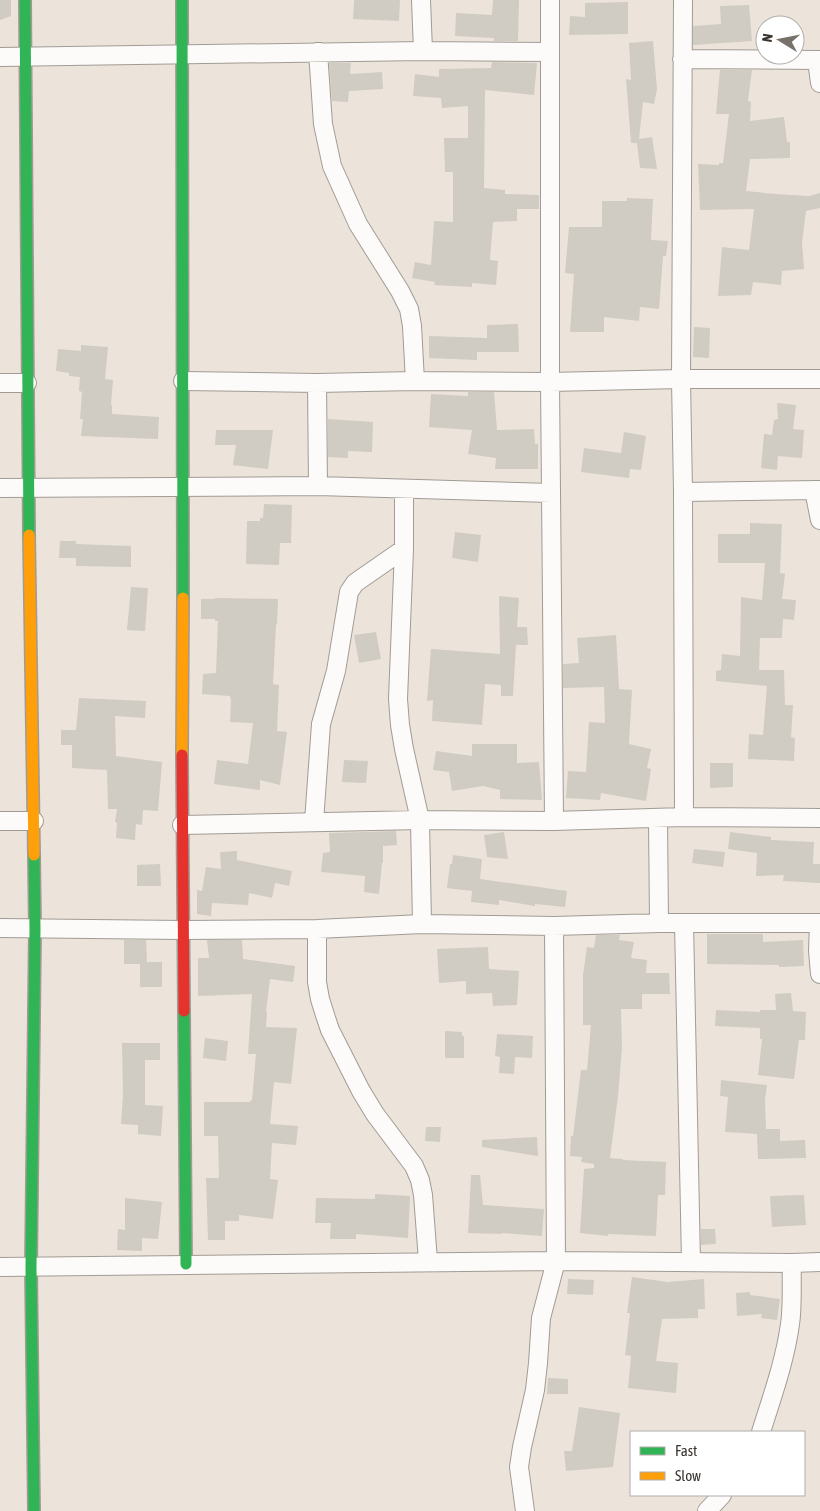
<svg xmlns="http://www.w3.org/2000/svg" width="820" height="1511" font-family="'Asap Condensed',sans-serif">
	<rect width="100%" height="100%" fill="#ece4db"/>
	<!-- building -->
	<path fill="#d0cbc3" d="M0,0H11V16L0,20Z
		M354,0H400L399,21L353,19Z
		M493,0H519L518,41H494V38L455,36L456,13L492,15Z
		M628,2V34L569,35L570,16L585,17V3Z
		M749,5L752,41L693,45V26L721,24L720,6Z
		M653,41L657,89L654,104L643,102L639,139L652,137L657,169L640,168L637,143H631L626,79L631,80L629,43Z
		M492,62L537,63L534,95L485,90L484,188L505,190V194L539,195V209H517V221L493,222L490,260L498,261L496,285L472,283V287L434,285L435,282L412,278L415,262L431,265L434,221L453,222V172H445L444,138H468V106L442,108L441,98L413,96L415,74L439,77V69L491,68Z
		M329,63H351L350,74L382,72L383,89L349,91L348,102L332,101Z
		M720,70H752L748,101L751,102L750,121L784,117L787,142H790V158L750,159L746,191L775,194L809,196L820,193V208L806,211L802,242L804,269L782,271L781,285L753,282L751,295L718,296L722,247L749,250L754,209L700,210L698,164L719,165V163H723L729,114H716Z
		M627,198L653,199L651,240L668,241L666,256H663L659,309L640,307L639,321L604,317V332H570L574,274L565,273L569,227H602V201H627Z
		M518,324L519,352H477V360L429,358V336L487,338V325Z
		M694,327L710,328L709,358L693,357Z
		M81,345L108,347L105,379L113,380L111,405H112V414L159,417L158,439L81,436L83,419H80L82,392L79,391L80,377L69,376V373L56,371L58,349L81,351Z
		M468,392H494L497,430L534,429L535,444H538V469H495L496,458L468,454L472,430L429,427L431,394L468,396Z
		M777,403L796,405L793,429L804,430L802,458L778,456L777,470L761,468L764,434L772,435L774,420L778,419Z
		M328,419L373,422L372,452L348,451V458L328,457Z
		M216,430H273L268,469L233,465L236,445H215Z
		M624,432L646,436L641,470L630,469L629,478L581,472L584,448L621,453Z
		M264,504L292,505L291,543H280L279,565L246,564L247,521H260V518H263Z
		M750,523L782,524L780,573L785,574L782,599L796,600L794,620L783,619L782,638H760L759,670H784L785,705H793L791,737L795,738L794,761L748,759L749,734L763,735L767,686L716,681V671L721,670L722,654L740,656L741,597L762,600L765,563H718V534H750Z
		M455,532L481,535L478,562L452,558Z
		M60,541H76V544L131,546V567L76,566V558H59Z
		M131,587L148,588L145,631L127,630Z
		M499,596L519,598L517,627H527L528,645H516L513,696H501V685L485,684L482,725L432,721L433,700L427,701L431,649L500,654Z
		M215,598L278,599L277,624H276L273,684L279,685L277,731L287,732L280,785L260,780V790L214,784L217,760L248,764L253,723L230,722L231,699L230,698V696L202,694L203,674L216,673L218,621H215V619H201V599H215Z
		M376,632L381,659L359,663L354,635Z
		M616,635L619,689L632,690L629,744L651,749L647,768L651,769L646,801L601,793L600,800L566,798L568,771L586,772L589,722L605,723L604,687L563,688V664L579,663L577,638Z
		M79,698L146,701L145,718L115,716L116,756L162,762L158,811L143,810L142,825L136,824L135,840L116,838L117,823L115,822L117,809H108L107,770L72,768V745H61V730H76Z
		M472,744H517V763L539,762L542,800L500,799V790L483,786L452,791L449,772L433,770L436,751L472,756Z
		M344,760L368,761L366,783L342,782Z
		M710,763H733V787L710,788Z
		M396,831L397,845L383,846V863H382L379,894L364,892L365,876L321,872L323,853L330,852L329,833Z
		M504,832L508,859L487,857L484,835Z
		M730,832L771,837V840L814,842L813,864H820V883L783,881L784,875L756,876L757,853L728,849Z
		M694,849L725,852L723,867L692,863Z
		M237,851V860L292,871L289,886L275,883L272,898L249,893L248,905L212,903L211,916L197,914V890L202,891L206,867L221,869L220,852Z
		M453,855L482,859L480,879L567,891L565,907L535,904V906L499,900V905L471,902L472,891L447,888L450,864H452Z
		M160,864L161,886H137V865Z
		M707,934H763V942L803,940L804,966L779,967V965L707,964Z
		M596,935H620L619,940L634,942L631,958L647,960L646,973H669L670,994H642V1009H621L622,1048L618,1096L610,1158L623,1159V1160L666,1162L665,1195H658L656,1236L608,1234V1236L580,1233L584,1169L594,1168V1164L581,1162L582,1157L570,1156L571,1136H573L581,1070H587L591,1025H583V975L587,947L594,948Z
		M124,940H146L147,962H162V987H140V964H124Z
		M207,940H242L243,959L295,966L293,982L270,979L266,1012H267L266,1027L297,1028L291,1084L274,1082L270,1124L298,1126L296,1145L272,1143L270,1179L278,1180L273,1219L239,1215V1221H225V1240H208L206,1178H219L218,1136H204V1102H250L251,1100H252L256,1054H248L252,994L198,996V958H209Z
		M488,947L489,969L519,971L517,1005L493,1006L492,993L466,994V981L439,983L437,949Z
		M791,993L793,1011L806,1012L805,1040H799L794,1079L758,1075L762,1039H760V1028L715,1026L716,1010L760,1012V1010H776L775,994Z
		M445,1031L462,1032V1036H464V1058H445Z
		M497,1034L533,1036L532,1058L515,1057L514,1074L499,1073L500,1057L495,1056Z
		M205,1038L228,1041L226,1061L203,1058Z
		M122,1043H160V1060H145V1105L163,1106L161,1136L138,1134V1125L121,1124L123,1096Z
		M721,1080L767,1085L765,1100L766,1129H780V1141L805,1140L806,1158L758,1159L757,1134L725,1132L728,1097L720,1096Z
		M426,1127H441L440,1142L425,1141Z
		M537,1137L538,1156L482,1147V1140Z
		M471,1175H480L483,1205L544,1209L542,1236L502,1233V1234L468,1233Z
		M375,1194L410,1196L408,1238L356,1234V1239H330L331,1223H315L316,1198L375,1199Z
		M804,1195L806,1225L772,1227L770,1196Z
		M125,1198L162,1202L158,1239L142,1238V1251L117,1250L118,1229L125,1230Z
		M701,1229H715L716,1244L701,1245Z
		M632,1277L668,1282L704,1279L705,1309H698V1318L662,1319L656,1361L678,1363L676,1393L628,1388L631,1356L625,1355L630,1313H627Z
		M568,1279L594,1280L593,1295L567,1294Z
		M750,1292V1295L780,1299L777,1320L761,1318L762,1314L737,1316L736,1293Z
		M548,1378L568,1379V1394H547Z
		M579,1407L620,1413L613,1467L566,1471L564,1451H572Z"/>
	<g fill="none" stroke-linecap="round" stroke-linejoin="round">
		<!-- street casing -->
		<g stroke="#a19b94" stroke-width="20">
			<path id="street" d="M421,0L423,51
				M550,0V382L554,821
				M683,0L681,379L683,492L684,817
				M318,52L323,124L332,166L358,224L400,291L409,309L412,326L415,381
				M0,57L423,51L549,52
				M682,59L820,60
				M817,60L820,83
				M183,381L317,383L415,381L550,382L681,379H820
				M0,383H27
				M317,383L318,486
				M0,488L318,486L551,493
				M404,489V549L398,699L400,725L404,749L420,820L422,924
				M814,490L820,520
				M683,492L820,490
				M658,819L659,923
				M0,821H34
				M314,822L321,724L336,671L349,592L355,583L404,549
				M182,825L420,820L554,821L684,817L820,818
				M684,923L691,1262
				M819,923L818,951L820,974
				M0,928L182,930L317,929L422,924L554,926L659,923H820
				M317,929V982L320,999L325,1015L330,1030L361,1091L375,1114L414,1166L420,1180L423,1195L428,1261
				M0,1267L556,1261L792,1263L820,1262
				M761,1432C772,1397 785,1361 790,1324C793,1305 791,1283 792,1263
				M525,1511L519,1467L522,1447L535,1390L538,1363L541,1318L556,1261L554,926
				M707,1511L722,1495"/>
		</g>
		<!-- fast casing -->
		<g stroke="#a19b94" stroke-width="14">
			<path id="fast" d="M25,0L29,535
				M182,0L183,598
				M184,1011L186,1264
				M34,1511L31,1267L35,929L34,855"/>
		</g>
		<!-- slow casing -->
		<g stroke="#a19b94" stroke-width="14">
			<path id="slow" d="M29,535L34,855
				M182,755L183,598"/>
		</g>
		<!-- jam casing -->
		<g stroke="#a19b94" stroke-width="14">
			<path id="jam" d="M182,755L184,1011"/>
		</g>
		<!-- street -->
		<use href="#street" stroke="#fcfbfa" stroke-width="18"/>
		<!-- fast -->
		<use href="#fast" stroke="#30b455" stroke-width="11"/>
		<!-- slow -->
		<use href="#slow" stroke="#ff9f0a" stroke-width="11"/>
		<!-- jam -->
		<use href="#jam" stroke="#e5322d" stroke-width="11"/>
	</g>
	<!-- legend -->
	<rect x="630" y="1431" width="175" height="65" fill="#ffffff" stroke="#b0adab"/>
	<rect x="640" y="1447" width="25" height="8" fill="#30b455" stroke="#b0adab"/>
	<text x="675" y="1456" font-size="15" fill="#39332d">Fast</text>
	<rect x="640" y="1472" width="25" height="8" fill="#ff9f0a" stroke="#b0adab"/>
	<text x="675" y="1481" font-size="15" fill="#39332d">Slow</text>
	<!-- north arrow -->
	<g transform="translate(780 40) rotate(280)"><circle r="24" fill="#ffffff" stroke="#b0adab"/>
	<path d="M0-4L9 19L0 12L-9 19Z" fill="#78716a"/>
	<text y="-8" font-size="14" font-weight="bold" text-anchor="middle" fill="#39332d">N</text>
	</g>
</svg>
